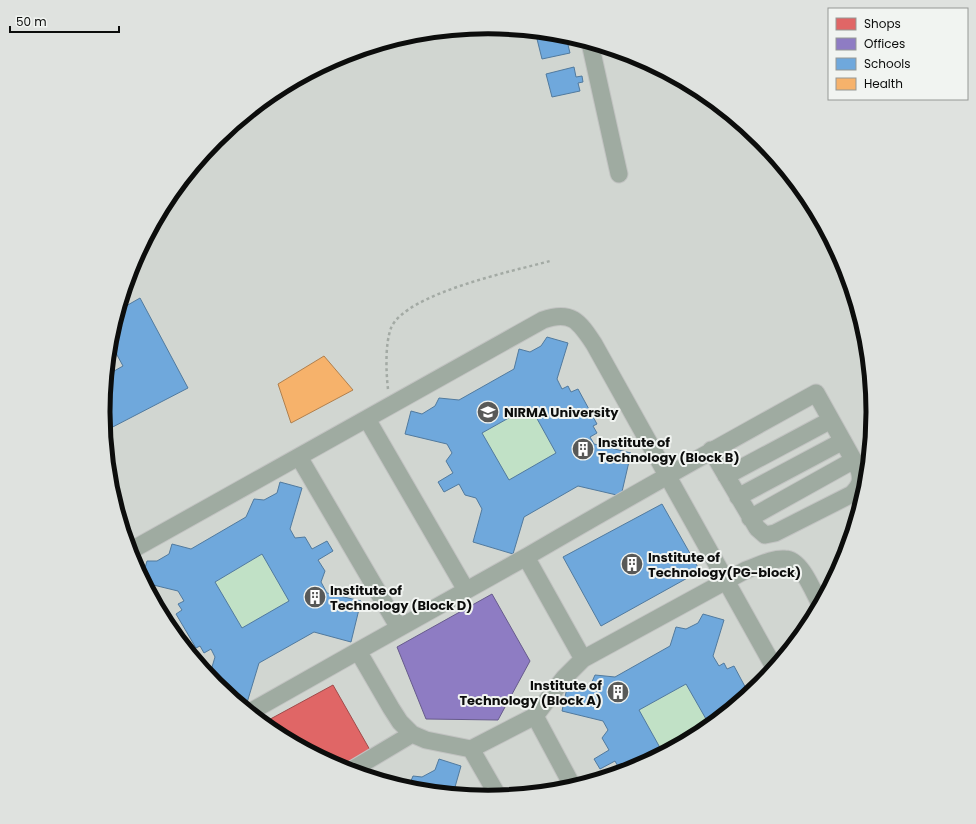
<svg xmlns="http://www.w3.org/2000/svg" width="976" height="824" font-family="Poppins,sans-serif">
	<rect width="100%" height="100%" fill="#e5e6e5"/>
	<!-- built -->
	<path fill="#d1d6d1" d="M104 412a384 384 0 1 1 768 0a384 384 0 1 1-768 0Z"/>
	<!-- green -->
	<path fill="#c1e1c6" d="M530,406L556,453L509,480L482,433Z
		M262,554L289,601L242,628L215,582Z
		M686,684L710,726L702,732L663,753L639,710Z"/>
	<!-- shops -->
	<path fill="#e06666" stroke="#a04b4b" d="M333,685L370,750L340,767L274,732L263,723Z"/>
	<!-- offices -->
	<path fill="#8e7cc3" stroke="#675b8c" d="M492,594L530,661L498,720L426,719L397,647Z"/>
	<!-- schools -->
	<path fill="#6fa8dc" stroke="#517a9e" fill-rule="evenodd" d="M556,34L565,35L566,38L572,37L574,44L568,45L570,53L542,59L537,39Z
		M574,67L576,77L582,76L583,82L578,83L580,91L552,97L546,74Z
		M140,298L188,388L105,431L103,412L107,375L123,366L110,342V337L119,310Z
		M547,337L568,343L557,379L562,389L568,386L571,392L578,389L597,424L593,426L597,433L590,437L594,444L631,453L621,496L578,486L524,517L513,554L473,542L482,509L476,498L465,495L459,484L444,492L438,482L453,473L446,461L452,453L447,444L405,434L411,411L422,414L435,406L439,398L459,400L514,369L519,349L530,352L541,346ZM530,406L556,453L509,480L482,433Z
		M280,482L302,488L290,529L295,538L305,537L312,549L327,541L333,551L318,560L325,571L321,582L327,593L361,601L351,642L314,632L259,663L246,706L239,704L216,684L209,677L215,657L211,649L204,653L200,646L196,648L176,614L182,610L178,604L184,601L178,591L145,583L142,578L147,561H157L169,554L172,544L191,549L246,517L254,499L264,500L277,493ZM262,554L289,601L242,628L215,582Z
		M662,504L700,571L601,626L563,557Z
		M703,614L724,620L713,656L719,666L724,663L727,669L734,666L749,694L710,726L686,684L639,710L663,753L635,768L621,772L615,761L600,769L594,759L609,750L602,738L608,730L603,721L562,711L567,688L579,691L591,684L595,675L615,677L670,646L676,627L686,629L698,623Z
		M439,759L461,766L453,794L408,788L413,776L422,777L435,770Z"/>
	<!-- health -->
	<path fill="#f6b26b" stroke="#b0804e" d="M324,356L353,390L291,423L278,384Z"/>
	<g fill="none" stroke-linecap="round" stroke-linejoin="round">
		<!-- minor casing -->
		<g stroke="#c2c3c2" stroke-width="19">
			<path id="minor" d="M590,43L619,174
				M367,419L466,590
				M299,457L399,628
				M726,476L831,420
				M738,497L843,441
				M750,518L854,460
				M130,551L543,320C571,310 579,321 594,344L774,667
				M526,557C622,501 718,447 816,393L859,470C862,481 860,486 852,494L775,533L765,535L757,528L711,450
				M583,659L526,557L358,651L391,708L400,722L412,734L426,740L471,749L535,716L564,678L583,659L746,570C758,566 772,558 785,559C801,559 813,591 820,604
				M250,712L358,651
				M535,716L573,787
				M471,749L498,796
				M350,771L412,734"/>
		</g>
		<!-- path -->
		<path stroke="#a3aaa4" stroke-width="2.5" stroke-dasharray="3 3" stroke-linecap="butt" d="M388,389C386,372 385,344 391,328C406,293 514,271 550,261"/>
		<!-- minor -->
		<use href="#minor" stroke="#9faba1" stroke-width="17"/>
	</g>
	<!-- icons -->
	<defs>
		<g id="university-disc" transform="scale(1.15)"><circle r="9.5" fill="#585958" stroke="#f1f4f1"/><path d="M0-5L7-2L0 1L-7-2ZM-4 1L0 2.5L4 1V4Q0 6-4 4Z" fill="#fff"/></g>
		<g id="building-disc" transform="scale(1.15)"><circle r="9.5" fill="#585958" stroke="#f1f4f1"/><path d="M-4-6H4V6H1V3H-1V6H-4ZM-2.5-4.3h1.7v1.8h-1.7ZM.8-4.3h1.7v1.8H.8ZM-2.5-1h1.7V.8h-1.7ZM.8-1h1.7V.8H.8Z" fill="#fff"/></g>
	</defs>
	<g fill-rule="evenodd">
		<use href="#university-disc" x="488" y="412"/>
		<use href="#building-disc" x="583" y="449"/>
		<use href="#building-disc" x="632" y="564"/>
		<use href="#building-disc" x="315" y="597"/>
		<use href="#building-disc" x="618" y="692"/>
	</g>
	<g text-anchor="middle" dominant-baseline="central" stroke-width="4" stroke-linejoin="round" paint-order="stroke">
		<!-- poi labels -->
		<g font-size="13" font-weight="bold" fill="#0c0d0c" stroke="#f1f4f1" text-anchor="start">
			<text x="504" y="412">NIRMA University</text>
			<text x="598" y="442">Institute of<tspan x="598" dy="15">Technology (Block B)</tspan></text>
			<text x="648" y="557">Institute of<tspan x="648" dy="15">Technology(PG-block)</tspan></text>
			<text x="330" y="590">Institute of<tspan x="330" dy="15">Technology (Block D)</tspan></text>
			<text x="602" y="685" text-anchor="end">Institute of<tspan x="602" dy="15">Technology (Block A)</tspan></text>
		</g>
	</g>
	<!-- crop -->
	<path d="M0 0H976V824H0ZM110 412a378 378 0 1 1 756 0a378 378 0 1 1-756 0Z" fill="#dfe2df" fill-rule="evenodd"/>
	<path fill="none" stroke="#0c0d0c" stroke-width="5" d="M110 412a378 378 0 1 1 756 0a378 378 0 1 1-756 0Z"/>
	<!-- legend -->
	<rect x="828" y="8" width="140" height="92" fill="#f1f4f1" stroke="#959895"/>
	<rect x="836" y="18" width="20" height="12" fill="#e06666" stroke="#959895"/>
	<text x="864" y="28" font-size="12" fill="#0c0d0c">Shops</text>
	<rect x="836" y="38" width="20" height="12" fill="#8e7cc3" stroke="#959895"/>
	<text x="864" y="48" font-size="12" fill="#0c0d0c">Offices</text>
	<rect x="836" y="58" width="20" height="12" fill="#6fa8dc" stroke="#959895"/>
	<text x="864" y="68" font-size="12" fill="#0c0d0c">Schools</text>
	<rect x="836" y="78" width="20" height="12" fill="#f6b26b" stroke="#959895"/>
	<text x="864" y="88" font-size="12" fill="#0c0d0c">Health</text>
	<!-- scale -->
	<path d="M10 26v6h109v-6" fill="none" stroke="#0c0d0c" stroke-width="2"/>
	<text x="16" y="26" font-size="12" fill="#0c0d0c" stroke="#f1f4f1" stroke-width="3" paint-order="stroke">50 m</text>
</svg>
